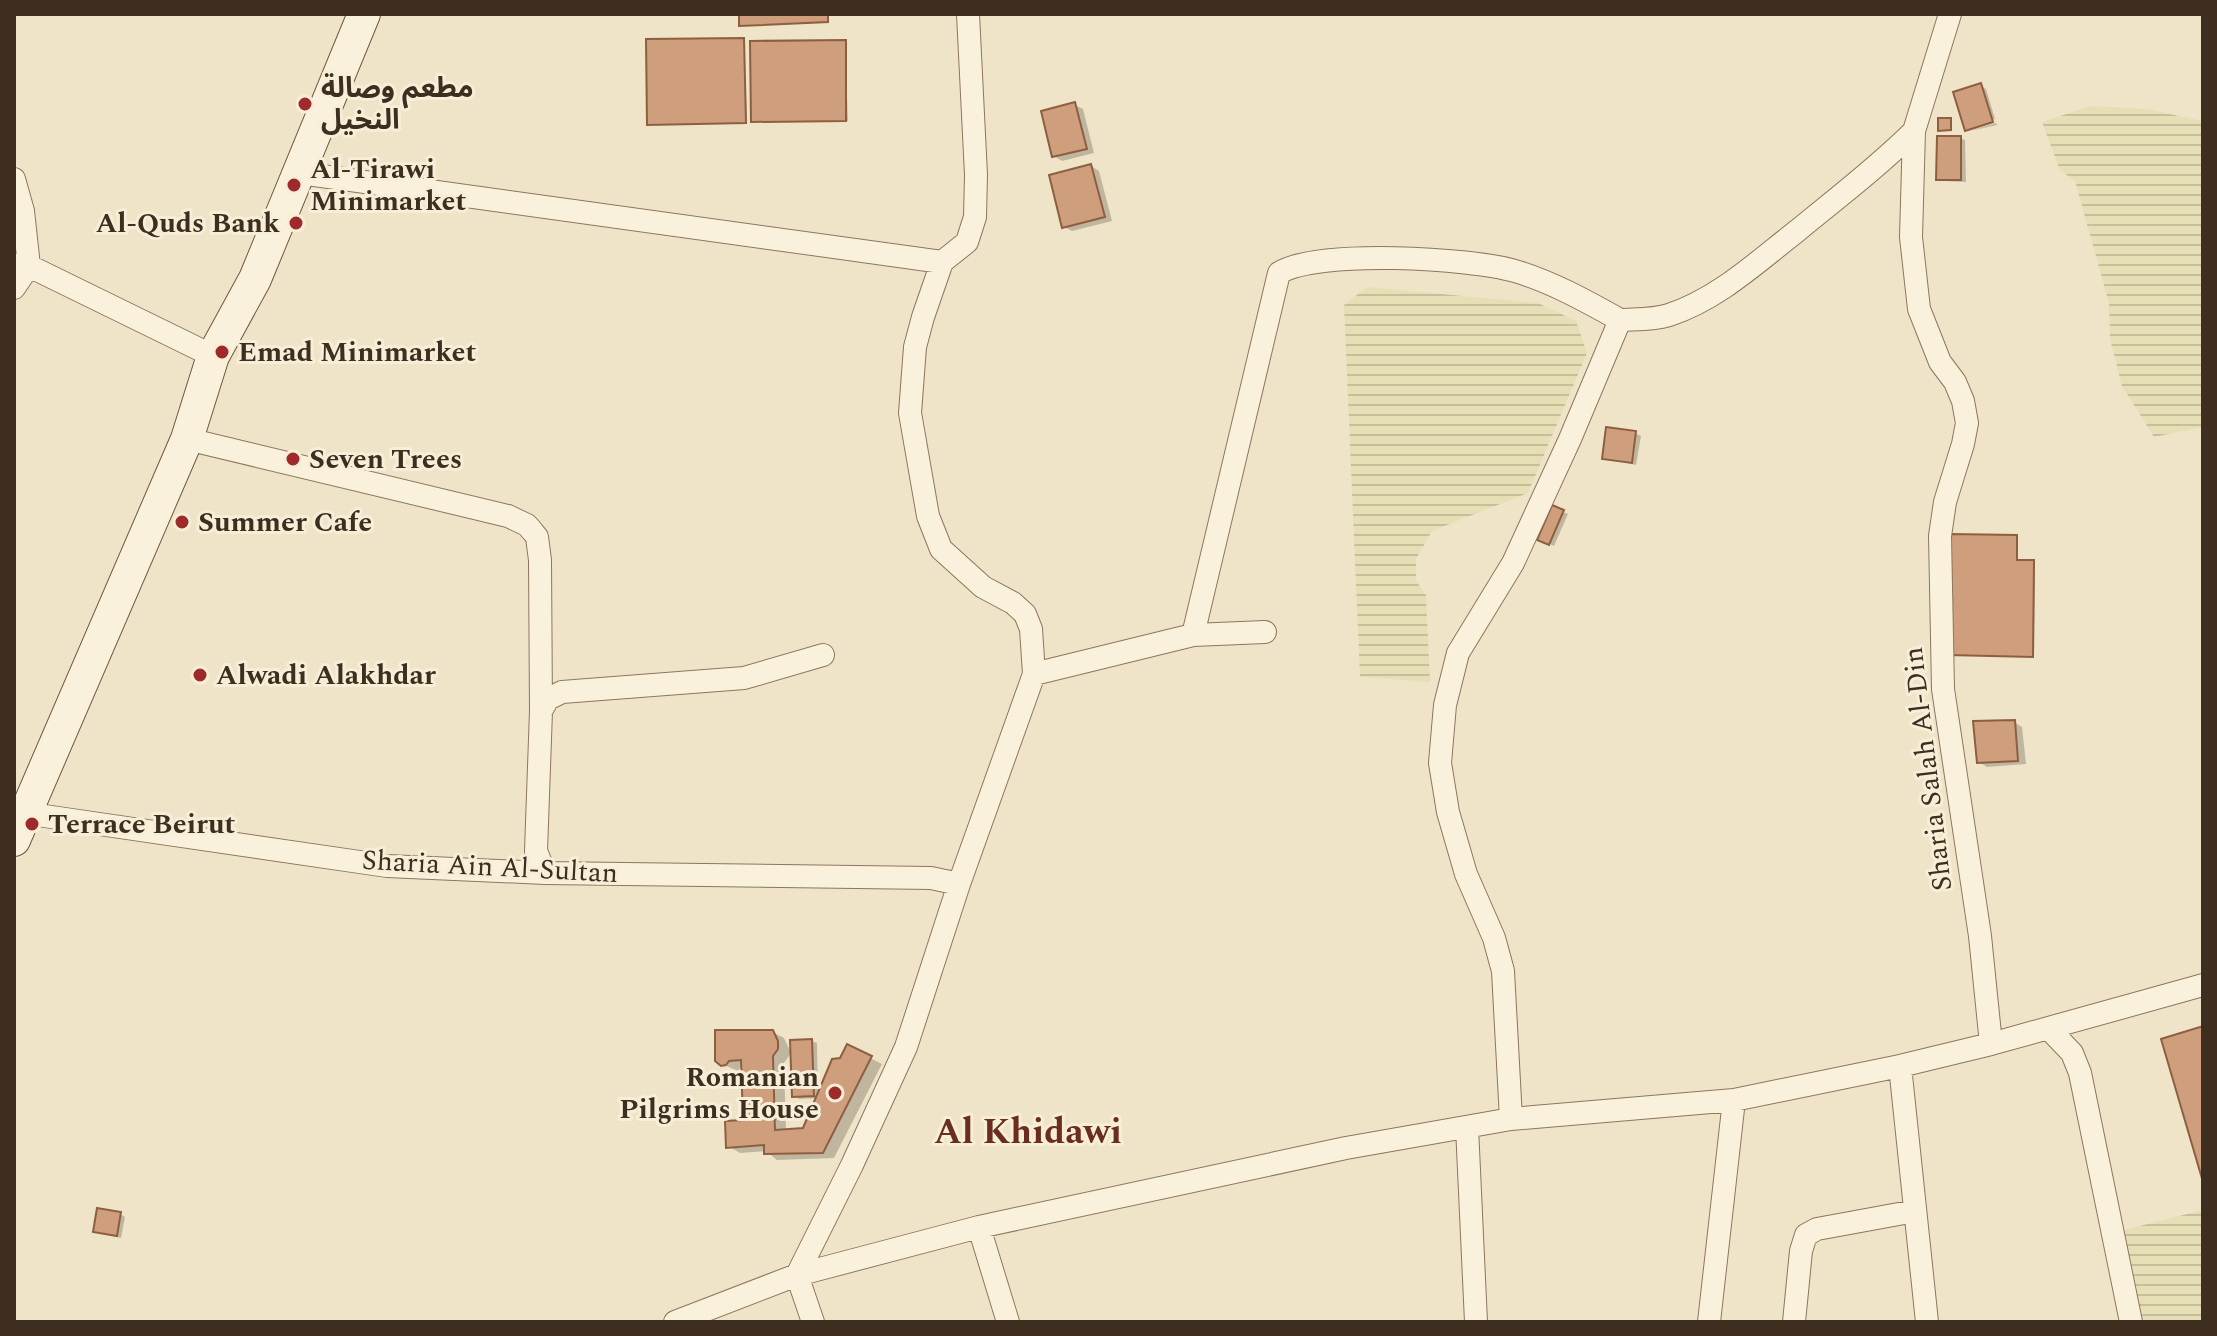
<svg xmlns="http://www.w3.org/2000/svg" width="2217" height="1336" font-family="Spectral,'Noto Sans Arabic',serif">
	<defs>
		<pattern id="farmland-rules" width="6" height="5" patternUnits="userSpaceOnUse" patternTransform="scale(2)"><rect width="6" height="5" fill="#e6deb5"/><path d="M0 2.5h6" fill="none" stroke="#c6bf9b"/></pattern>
	</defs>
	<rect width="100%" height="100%" fill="#f0e4c8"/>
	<!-- farmland -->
	<path fill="url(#farmland-rules)" d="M2091,106L2146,109L2203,121V427L2154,437L2122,386L2110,339L2109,303L2075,181L2060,170L2042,122Z
		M1367,287L1538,303L1576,321L1587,353L1528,493L1432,531L1416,559V581L1426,595L1430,682L1360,677L1344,305Z
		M2203,1210V1322H2141L2120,1231Z"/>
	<!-- shadow -->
	<path fill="#0003" d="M744,40L747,123L651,125Z
		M845,42L848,121L755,122Z
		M1981,86L1986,89L1995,119L1968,128V130L1967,129Z
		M1075,105L1083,109L1094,153L1062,161L1054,156Z
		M1996,123L1997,125L1970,131Z
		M1960,138L1965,140L1966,182L1944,181L1938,178Z
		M1091,166L1099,171L1112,221L1072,231L1064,227Z
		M1635,433L1641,436L1636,465L1604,458Z
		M1563,512L1568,514L1554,546L1540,539Z
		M2017,537L2018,562L2035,563L2034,656L1952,655Z
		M2014,722L2022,727L2026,764L1987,767L1979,762Z
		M772,1032L784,1038L791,1053L784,1063L786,1131L804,1129L818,1098L799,1099L794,1096L812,1041L817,1043L818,1096L848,1047L882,1064L834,1158L777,1160L766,1151L740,1153L728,1146L745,1122L743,1062L738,1071L722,1064Z
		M120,1214L125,1217L121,1238L95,1231Z"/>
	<!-- building -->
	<path fill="#cf9f7d" stroke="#8d5f41" stroke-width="2" d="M739,14H828V22L739,26Z
		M744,38L746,123L647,125L646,39Z
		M846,40V121L751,122L750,41Z
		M1981,83L1993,122L1965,131L1953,92Z
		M1075,102L1087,149L1052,157L1041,111Z
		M1938,118H1951V130L1938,131Z
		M1937,136H1961V180H1936Z
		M1091,164L1105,217L1062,228L1049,175Z
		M1606,427L1636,431L1632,463L1602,459Z
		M1552,505L1564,510L1549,545L1537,540Z
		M1949,534L2017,535V560H2034L2033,657L1948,655Z
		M2015,720L2018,761L1977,763L1973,721Z
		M2203,1026V1182L2161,1039Z
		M715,1030H773L778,1041V1049L773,1056L775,1130L803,1128L832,1059L840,1058L847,1044L872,1056L823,1153L764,1154V1145L726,1148L725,1121L743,1120L741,1060L729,1061L726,1065L721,1066L715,1061Z
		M812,1039L814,1096L792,1097L790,1040Z
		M97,1208L121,1212L117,1236L93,1232Z"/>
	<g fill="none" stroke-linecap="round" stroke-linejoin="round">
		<!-- minor casing -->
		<g stroke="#8d765c" stroke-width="24">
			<path id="minor" d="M968,14L976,175L975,217L967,242L942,262L923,317L915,347L910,413L928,516L941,549L983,587L1013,603L1025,614L1031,629L1034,674
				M1950,14L1914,131L1911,237L1919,309L1940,362L1955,382L1963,401L1967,423L1963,444L1945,502L1940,536L1943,689L1980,936L1991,1044
				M1914,131C1878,167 1837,198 1797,231C1757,262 1718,299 1669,315C1653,320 1637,319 1620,320L1570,439L1513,563L1458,653L1445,705L1440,763L1448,812L1466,874L1494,938L1503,971L1511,1119L1734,1100L1900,1066L1927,1322
				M300,173L942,262
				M14,179L23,211L29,266L14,288
				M14,265L29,266L213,356
				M187,439L508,516L527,525L533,532L537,537L540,560L541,711
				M1265,632L1193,635L1279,273C1317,249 1471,258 1515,271C1552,282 1586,301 1620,320
				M24,813L387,866L545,873L931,878L959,884
				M545,873L536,851L541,711L548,699L562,692L744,678L823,655
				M2049,1029L2072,1053L2080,1073L2131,1322
				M1900,1066L1991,1044L2203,985
				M1467,1127L1476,1322
				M979,1227L1008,1322
				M675,1322L797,1275L979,1227L1346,1148L1511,1119
				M813,1322L797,1275L852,1165L906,1047L959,884L1034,674L1193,635
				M1709,1322L1734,1100
				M1794,1322L1801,1251L1806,1235L1817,1229L1915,1211"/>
		</g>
		<!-- secondary casing -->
		<g stroke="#6f573f" stroke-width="34">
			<path id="secondary" d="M14,840L187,439L213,356L255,279L364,14"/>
		</g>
		<!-- minor -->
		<use href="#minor" stroke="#faf1dc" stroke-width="22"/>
		<!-- secondary -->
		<use href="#secondary" stroke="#faf1dc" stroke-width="32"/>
	</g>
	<!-- markers -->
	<g fill="#9e2a2b" stroke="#f7eed8" stroke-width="3">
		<circle cx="305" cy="104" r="8"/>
		<circle cx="294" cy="185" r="8"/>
		<circle cx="296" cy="223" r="8"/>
		<circle cx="222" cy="352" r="8"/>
		<circle cx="293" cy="459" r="8"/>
		<circle cx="182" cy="522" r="8"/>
		<circle cx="200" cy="675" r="8"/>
		<circle cx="32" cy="824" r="8"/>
		<circle cx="835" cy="1093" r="8"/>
	</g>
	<g text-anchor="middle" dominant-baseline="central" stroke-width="6" stroke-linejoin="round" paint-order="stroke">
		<!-- poi labels -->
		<g font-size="28" font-weight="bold" fill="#3d2e20" stroke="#f7eed8" text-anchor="start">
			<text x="321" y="88">مطعم وصالة<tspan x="321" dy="32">النخيل</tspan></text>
			<text x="310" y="169">Al-Tirawi<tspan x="310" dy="32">Minimarket</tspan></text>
			<text x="280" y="223" text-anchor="end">Al-Quds Bank</text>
			<text x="238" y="352">Emad Minimarket</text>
			<text x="309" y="459">Seven Trees</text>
			<text x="198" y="522">Summer Cafe</text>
			<text x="216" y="675">Alwadi Alakhdar</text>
			<text x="48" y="824">Terrace Beirut</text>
			<text x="819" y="1077" text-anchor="end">Romanian<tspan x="819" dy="32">Pilgrims House</tspan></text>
		</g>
		<!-- street labels -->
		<g font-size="28" fill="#3d2e20" stroke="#f7eed8">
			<text transform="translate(1928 769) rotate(-97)">Sharia Salah Al-Din</text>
			<text transform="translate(490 867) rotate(3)">Sharia Ain Al-Sultan</text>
		</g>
		<!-- district labels -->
		<g font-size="36" font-weight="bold" fill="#6b2e1e" stroke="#f7eed8">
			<text x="1028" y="1132">Al Khidawi</text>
		</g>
	</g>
	<!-- border -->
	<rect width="2217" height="1336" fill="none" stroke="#3d2e20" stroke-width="32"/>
</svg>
